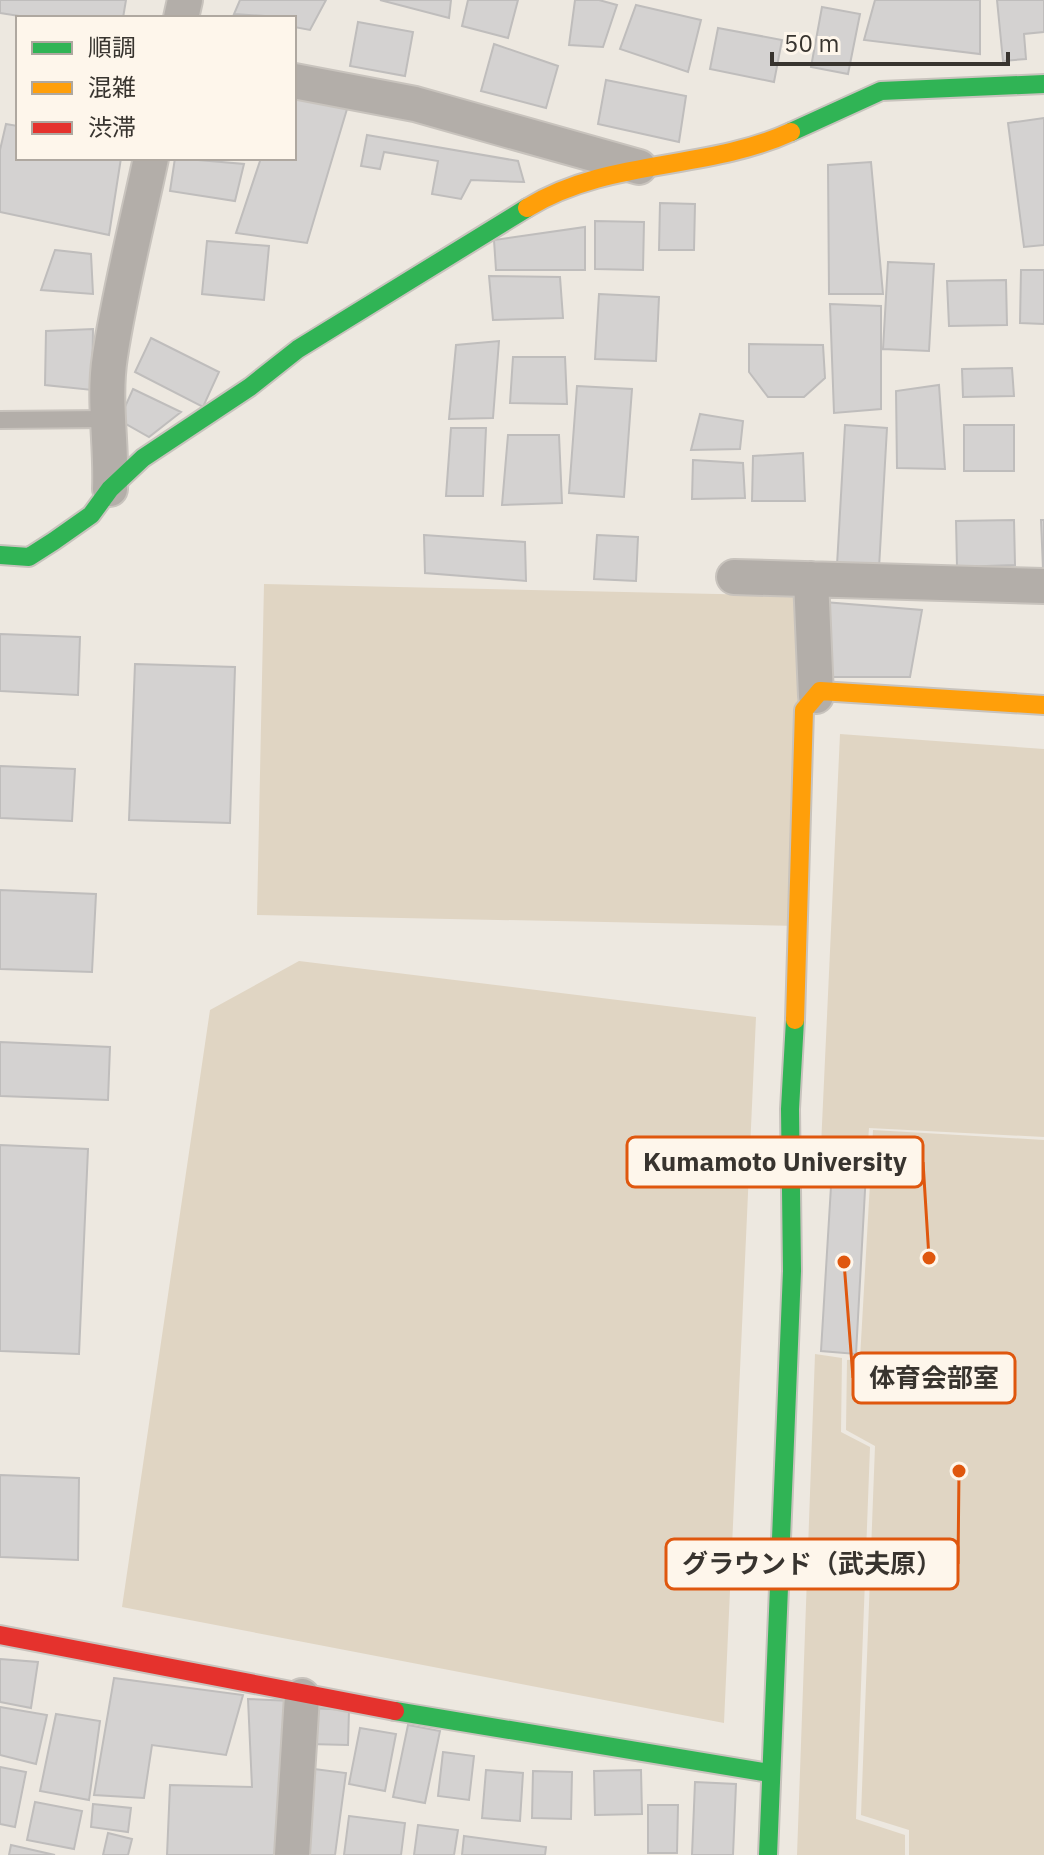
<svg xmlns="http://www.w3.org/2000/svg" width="1044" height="1855" font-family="'IBM Plex Sans','Noto Sans JP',sans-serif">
	<rect width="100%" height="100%" fill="#ede8e0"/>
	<!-- green -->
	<path fill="#e0d5c3" d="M264,584L806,596L800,926L257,915Z
		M840,734L1044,749V1137L869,1128L866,1169L820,1168Z
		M299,961L756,1017L724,1723L122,1607L210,1010Z
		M873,1130L1044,1140V1855H909V1830L861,1815L875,1446L846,1430L847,1360L860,1359Z
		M815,1354L842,1358L841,1432L870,1447L856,1819L905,1835V1855H797Z"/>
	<!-- building -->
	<path fill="#d4d2d1" stroke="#bfbdbc" stroke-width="2" d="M0,0H126L123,18H32L0,13Z
		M240,0H326L310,30L294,27V18L234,14Z
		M380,0H451L449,18Z
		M468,0H518L508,38L462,26Z
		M575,0H599L617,5L603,47L569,45Z
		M875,0H980V54L864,40Z
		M997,0H1044V32L1024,34L1026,59L1003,61Z
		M636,5L701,20L688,72L620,49Z
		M822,7L860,14L848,74L811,67Z
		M358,22L413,32L405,76L350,66Z
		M718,28L782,40L774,82L710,69Z
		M494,44L558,66L546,108L481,91Z
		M606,80L686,96L679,142L598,124Z
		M294,88L350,99L307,243L236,233L261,158H294Z
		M1044,118V245L1024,247L1008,123Z
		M6,124L18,126V158H121L109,235L0,212V150Z
		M367,135L518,161L524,182L471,180L461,199L432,194L438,161L384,152L380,169L361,166Z
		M175,158L244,164L235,201L170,191Z
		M871,162L883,294H829L828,165Z
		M660,203L695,204L694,250H659Z
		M595,221L644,222L643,270L595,269Z
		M585,227V270H496L494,240Z
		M207,241L269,246L264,300L202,294Z
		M55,250L91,254L93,294L41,290Z
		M888,262L934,264L929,351L883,349Z
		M1021,270H1044V324L1020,323Z
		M489,276L560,277L563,318L493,320Z
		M1006,280L1007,325L949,326L947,281Z
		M599,294L659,297L656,361L595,359Z
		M830,304L881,306V409L834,413Z
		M93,329L92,390L45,385L46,331Z
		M151,338L219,372L203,407L135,372Z
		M499,341L493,418L449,419L456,345Z
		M749,344L823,345L825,378L804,397H768L749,372Z
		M513,357H565L567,404L510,403Z
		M1012,368L1014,396L963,397L962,369Z
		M939,385L945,469L897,468L896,391Z
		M577,386L632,389L624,497L569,493Z
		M133,389L181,412L149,437L119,420Z
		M700,414L743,421L740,449L691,450Z
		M845,425L887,428L879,568L837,565Z
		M964,425H1014V471H964Z
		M451,428H486L483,496H446Z
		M508,435H559L562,503L502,505Z
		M803,453L805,501H752L753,456Z
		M693,460L743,463L745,498L692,499Z
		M1014,520L1015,565L957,567L956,521Z
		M1041,520H1044V569H1043Z
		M424,535L525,542L526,581L425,573Z
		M597,535L638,537L636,581L594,579Z
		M824,602L922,610L910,677H825Z
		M0,634L80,637L78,695L0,691Z
		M135,664L235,667L230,823L129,820Z
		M0,766L75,769L72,821L0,818Z
		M0,890L96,894L92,972L0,969Z
		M0,1042L110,1047L108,1100L0,1096Z
		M0,1145L88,1149L79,1354L0,1351Z
		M832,1170L866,1172L856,1354L821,1351Z
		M0,1475L79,1478L78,1560L0,1557Z
		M0,1659L38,1662L31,1708L0,1702Z
		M114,1678L243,1695L226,1755L152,1745L144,1798L94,1795Z
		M248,1699L292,1701L284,1855H167L170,1785L252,1787Z
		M0,1707L47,1715L36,1764L0,1755Z
		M310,1708L349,1710L348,1745L309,1744Z
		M56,1714L100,1721L89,1800L40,1791Z
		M408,1725L440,1731L425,1803L393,1797Z
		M360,1728L396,1734L385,1791L349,1784Z
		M443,1752L474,1756L469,1800L438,1796Z
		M0,1767L26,1772L15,1827L0,1824Z
		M314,1769L346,1773L335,1855H302Z
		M486,1770L523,1773L520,1821L482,1818Z
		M641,1770L642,1814L595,1815L594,1771Z
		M533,1771L572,1772L571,1819L532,1818Z
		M695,1782L736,1784L733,1855H692Z
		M35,1802L82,1811L74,1849L27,1840Z
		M93,1804L131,1808L128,1832L91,1827Z
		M648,1805H678L677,1853H648Z
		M349,1816L405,1823L401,1855H344Z
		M418,1825L458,1830L454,1855H414Z
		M108,1833L132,1839L128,1855H103Z
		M464,1836L546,1847L545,1855H462Z
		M11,1845L55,1855H9Z"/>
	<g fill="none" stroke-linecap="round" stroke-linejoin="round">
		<!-- lane casing -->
		<g stroke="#c8c3bd" stroke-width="20">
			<path id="lane" d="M0,420L105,419"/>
		</g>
		<!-- street casing -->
		<g stroke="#c8c3bd" stroke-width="38">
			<path id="street" d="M181,18L185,0
				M294,81L415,104L639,167
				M110,489C112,444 103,401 110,356C120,290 137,224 151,158
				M734,577L1044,586
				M811,579L816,696
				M292,1855L302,1696"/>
		</g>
		<!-- fast casing -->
		<g stroke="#c8c3bd" stroke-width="22">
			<path id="fast" d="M791,132L881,91L1044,84
				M0,555L29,557L54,541L91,515L110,489L143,458L250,387L298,349L527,208
				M395,1711L769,1773
				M768,1855L792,1271L790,1109L795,1020"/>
		</g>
		<!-- slow casing -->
		<g stroke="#c8c3bd" stroke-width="22">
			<path id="slow" d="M527,208C608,158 706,171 791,132
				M795,1020L804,710L820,691L1044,705"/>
		</g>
		<!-- jam casing -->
		<g stroke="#c8c3bd" stroke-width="22">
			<path id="jam" d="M0,1635L395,1711"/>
		</g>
		<!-- lane -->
		<use href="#lane" stroke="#b3aea9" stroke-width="16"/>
		<!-- street -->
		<use href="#street" stroke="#b3aea9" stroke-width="34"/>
		<!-- fast -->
		<use href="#fast" stroke="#30b455" stroke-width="18"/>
		<!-- slow -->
		<use href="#slow" stroke="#ff9f0a" stroke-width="18"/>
		<!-- jam -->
		<use href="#jam" stroke="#e5322d" stroke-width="18"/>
	</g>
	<!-- callouts -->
	<path fill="none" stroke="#df570e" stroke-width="3" d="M929 1258L923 1162M844 1262L853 1378M959 1471L958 1564"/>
	<g fill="#df570e" stroke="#fef6eb" stroke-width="3">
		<circle cx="929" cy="1258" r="8"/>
		<circle cx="844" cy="1262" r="8"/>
		<circle cx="959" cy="1471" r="8"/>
	</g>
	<g fill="#fef6eb" stroke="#df570e" stroke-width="3">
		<rect x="627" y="1137" width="296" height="50" rx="8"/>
		<rect x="853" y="1353" width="162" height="50" rx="8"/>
		<rect x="666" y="1539" width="292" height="50" rx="8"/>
	</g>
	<g font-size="26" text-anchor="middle" font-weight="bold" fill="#38342f">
		<text x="775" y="1171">Kumamoto University</text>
		<text x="934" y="1387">体育会部室</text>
		<text x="812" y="1573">グラウンド（武夫原）</text>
	</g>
	<!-- legend -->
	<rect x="16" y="16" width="280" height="144" fill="#fef6eb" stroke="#afa8a0" stroke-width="2"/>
	<rect x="32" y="42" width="40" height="12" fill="#30b455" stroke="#afa8a0" stroke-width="2"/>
	<text x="88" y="56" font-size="24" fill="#38342f">順調</text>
	<rect x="32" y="82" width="40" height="12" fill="#ff9f0a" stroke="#afa8a0" stroke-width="2"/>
	<text x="88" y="96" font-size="24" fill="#38342f">混雑</text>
	<rect x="32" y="122" width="40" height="12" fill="#e5322d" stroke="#afa8a0" stroke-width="2"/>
	<text x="88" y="136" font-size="24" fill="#38342f">渋滞</text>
	<!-- scale -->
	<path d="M772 52v12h236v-12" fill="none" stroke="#38342f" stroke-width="4"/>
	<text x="784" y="52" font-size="24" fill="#38342f" stroke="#fef6eb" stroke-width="6" paint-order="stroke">50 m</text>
</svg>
